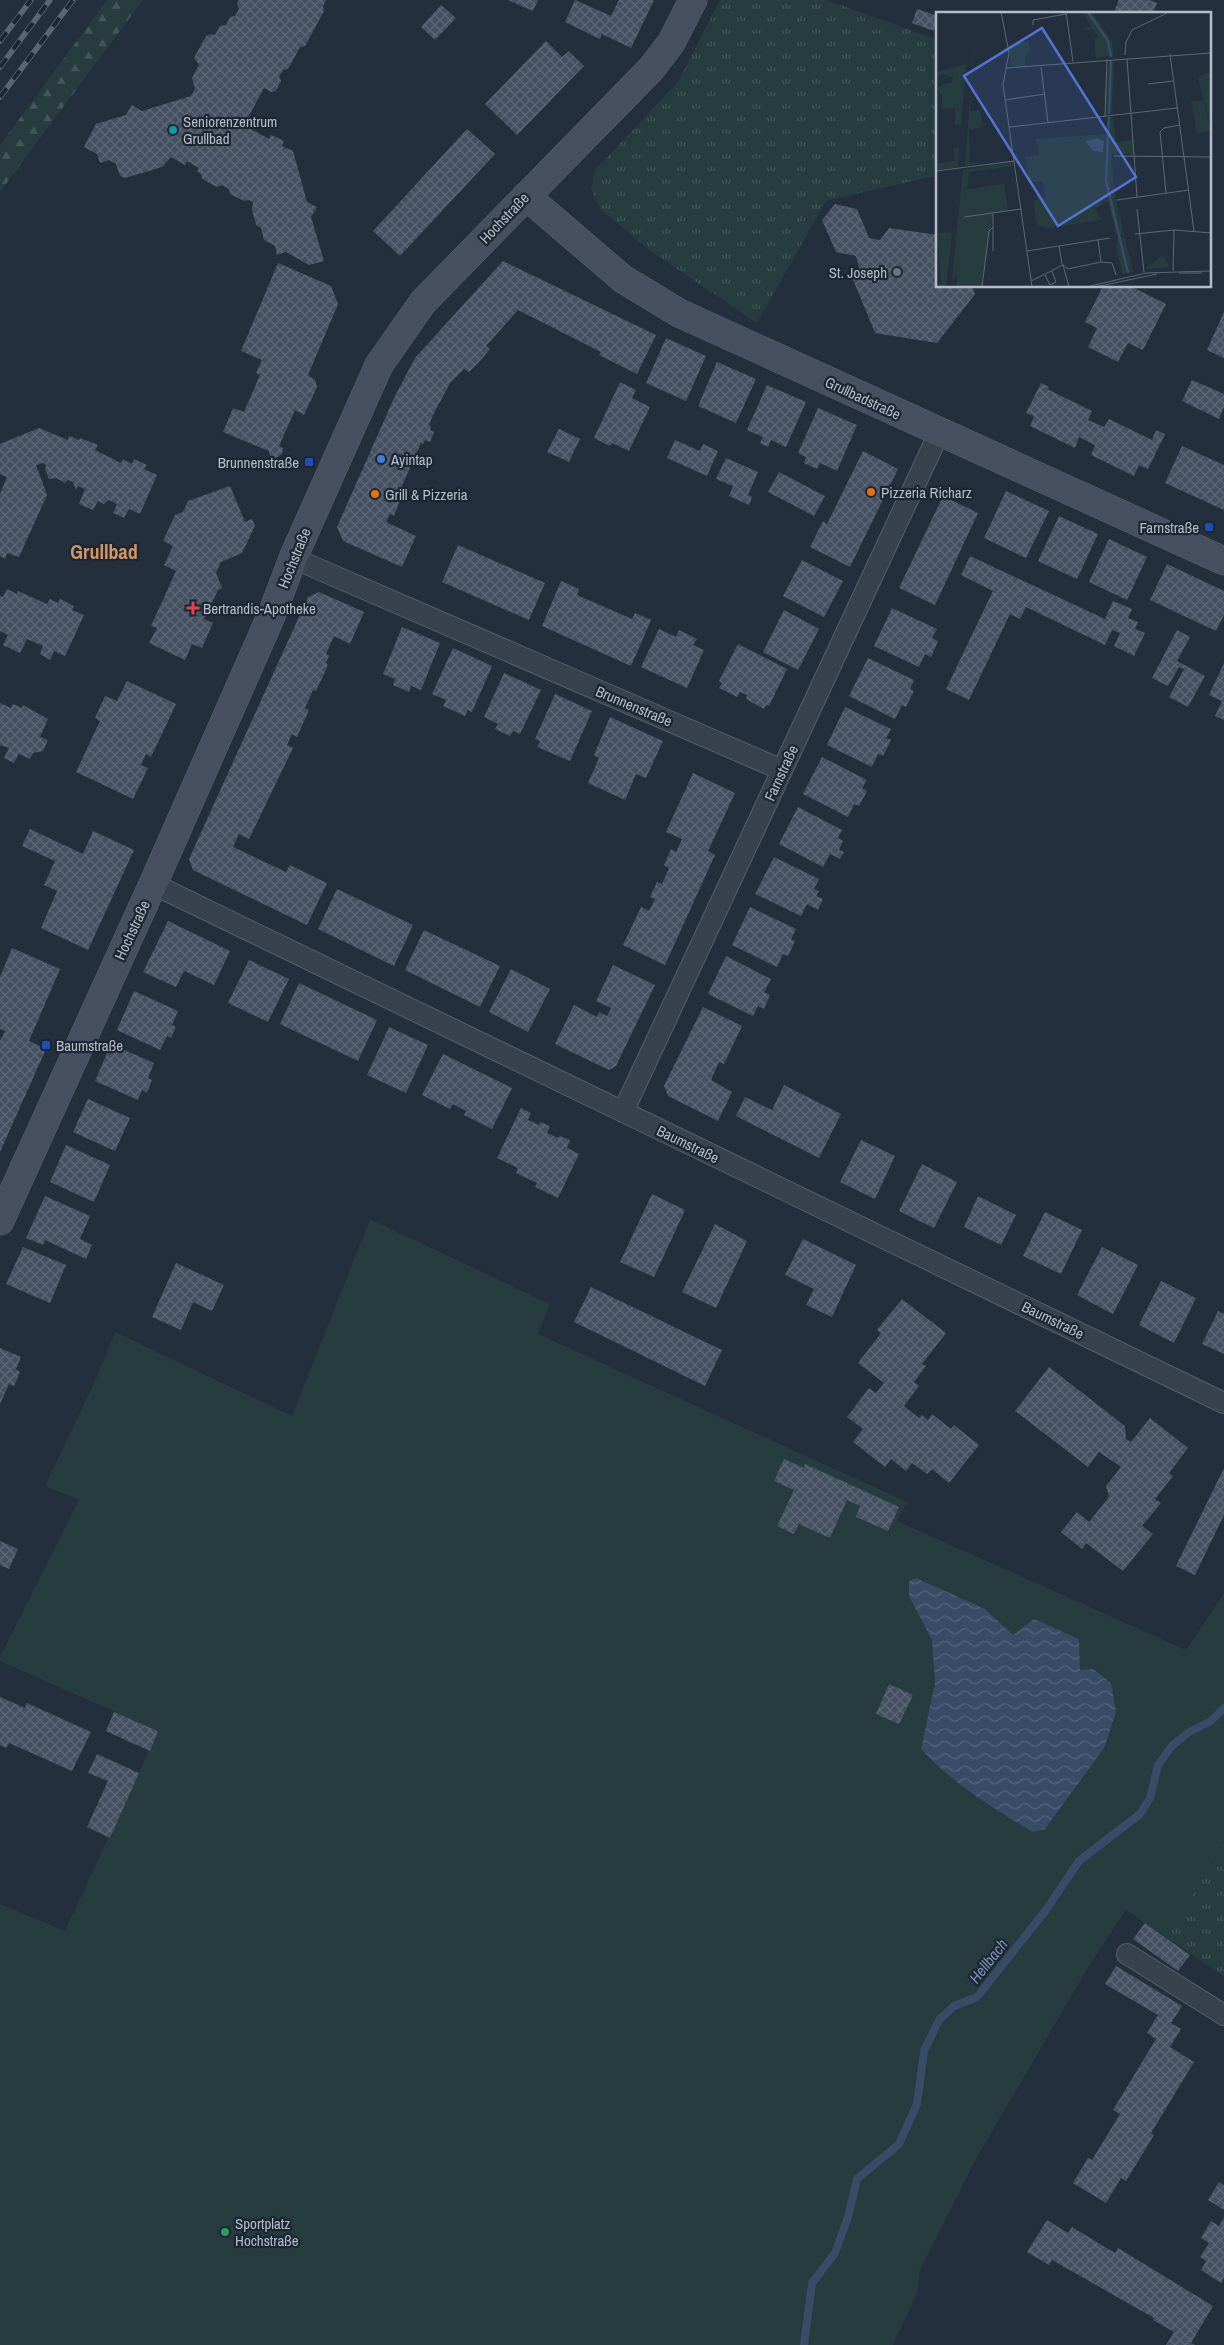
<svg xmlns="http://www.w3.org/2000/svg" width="1224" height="2345" font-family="'Archivo Narrow',sans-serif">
	<defs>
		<pattern id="forest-firs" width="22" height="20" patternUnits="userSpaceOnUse" patternTransform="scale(1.25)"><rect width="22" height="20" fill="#263c3f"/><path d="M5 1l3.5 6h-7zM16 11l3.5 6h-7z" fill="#435659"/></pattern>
		<pattern id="park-tufts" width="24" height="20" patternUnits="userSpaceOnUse" patternTransform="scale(1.25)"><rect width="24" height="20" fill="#263c3f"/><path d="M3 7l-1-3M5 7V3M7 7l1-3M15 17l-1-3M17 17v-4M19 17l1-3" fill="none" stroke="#435659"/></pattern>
		<pattern id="water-waves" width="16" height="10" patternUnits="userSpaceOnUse" patternTransform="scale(1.25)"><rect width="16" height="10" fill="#394c67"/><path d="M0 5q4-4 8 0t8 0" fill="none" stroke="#53647b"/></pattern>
		<pattern id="building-cross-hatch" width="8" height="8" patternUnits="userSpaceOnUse" patternTransform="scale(1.25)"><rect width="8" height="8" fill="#455162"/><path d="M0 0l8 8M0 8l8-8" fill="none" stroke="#5d6877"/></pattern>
	</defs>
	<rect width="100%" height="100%" fill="#242f3e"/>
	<!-- green -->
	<path fill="#263c3f" d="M370,1219L550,1304L538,1334L907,1502L897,1521L1186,1650L1224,1593V1844L1166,1937L1126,1910L1089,1966L976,2159L919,2272L918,2292L893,2345H0V1904L65,1931L158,1731L0,1661V1657L79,1500L45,1486L95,1381L115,1332L292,1416Z"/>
	<!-- forest -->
	<path fill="url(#forest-firs)" d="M107,0H143L0,192V145Z"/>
	<!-- park -->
	<path fill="url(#park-tufts)" d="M720,0H827L938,40V160L934,176L826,201L757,323L649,250L601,210L591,189L595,170L678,82Z
		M1224,1844V1976L1166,1937Z"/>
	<!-- water -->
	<path fill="url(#water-waves)" d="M916,1578L985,1609L1013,1635L1034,1619L1079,1639L1080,1670L1093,1669L1111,1683L1116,1712L1104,1748L1045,1829L1033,1832C993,1808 953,1784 921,1749L935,1683L932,1640L909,1596V1581Z"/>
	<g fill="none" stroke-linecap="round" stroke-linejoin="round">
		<!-- stream -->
		<path stroke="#394c67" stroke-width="8" d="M804,2345L812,2283L835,2253L848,2217L857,2179L899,2144L917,2104L924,2051L939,2020L954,2006L977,1997L1046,1910L1079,1861L1140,1814L1150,1798L1158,1765L1172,1746L1189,1732L1211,1721L1224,1708"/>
	</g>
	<!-- building -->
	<path fill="url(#building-cross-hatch)" d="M239,0H326L323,6L324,11L305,46L300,47L288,69L283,70L279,77L281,81L276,91L271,92L264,88L244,125L269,139L271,135L284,141L282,146L293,151L307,202L317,207L311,217L324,261L309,265L286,252L277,255L275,246L264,240L261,228L256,225L252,210L253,202L249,200L244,201L230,194L229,189L222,185L217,187L202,179L201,174L197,171L199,168L187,161L185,165L171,157L162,167L125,178L120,176L116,164L109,160L100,163L97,154L84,147L96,124L126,115L132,105L142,111L191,96L195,89L192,78L199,65L194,58L206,36L212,34L215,35L220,26L226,25L230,17L235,16L239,9L237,4Z
		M508,0H538L533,11Z
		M575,0L611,16L619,0H654L631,48L602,34L600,39L565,22Z
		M1119,0H1149L1157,3L1152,14H1113Z
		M441,5L456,18L435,40L421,27Z
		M917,9L938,16L934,31L912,23Z
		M546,41L562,57L569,51L584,66L517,135L485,104Z
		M467,129L495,154L400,256L373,231Z
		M835,204L857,209L869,238L880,240L889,228L938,235V286H972L975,294L937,343L875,333L852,277L859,267L856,256L836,252L822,220Z
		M503,261L656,335L637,374L599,355L601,352L518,310L486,346L490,349L480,361L469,372L464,369L450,383L433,415L429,425L431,426L430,430L434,432L430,442L425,440L423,444L421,443L396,499L400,501L394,516L390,514L386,522L416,536L402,567L343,541L337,527L394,398L415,358Z
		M278,263L331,286L338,304L308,375L315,380L317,387L304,415L295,410L279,446L283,448L282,454L276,458L270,456L269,451L223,432L233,408L244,412L260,375L256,373L262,360L241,351Z
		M1103,286H1130L1166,304L1143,350L1128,343L1118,362L1088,347L1097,328L1085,322Z
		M1224,312V358L1207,350Z
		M666,338L706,356L686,401L646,383Z
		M717,362L756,379L736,423L698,406Z
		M1192,380L1224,394V407L1219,419L1182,401Z
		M620,382L636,390L632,398L650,407L629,451L612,443L610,446L594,438Z
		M1041,383L1049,387L1047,389L1092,411L1088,420L1104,427L1109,419L1152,440L1156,430L1165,434L1148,469L1139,465L1134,476L1091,455L1095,445L1079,437L1075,448L1030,426L1034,416L1026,413Z
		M767,385L806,402L786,447L771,440L768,447L760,443L763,437L747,430Z
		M818,408L857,425L837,471L820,463L817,469L804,463L806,457L798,453Z
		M39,428L68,440L69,436L79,440L80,438L98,445L95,450L121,463L123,459L132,464L134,459L147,465L144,469L157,475L140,514L129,509L124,518L113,513L117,504L109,500L104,504L98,501L93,510L79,504L85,489L78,486L76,490L73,482L68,480L65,483L56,478L49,479L45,469L46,465L43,463L36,465L47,495L19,557L7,553L5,559L0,556V494L7,477L0,474V444Z
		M559,429L580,439L569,462L547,452Z
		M675,440L700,451L703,444L718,451L707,476L667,458Z
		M1182,446L1224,465V510L1165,483Z
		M863,451L898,469L850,567L810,547L823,521L827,524Z
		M726,458L758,472L748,495L752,497L749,505L729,496L733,486L716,479Z
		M779,472L825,496L814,516L768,492Z
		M230,486L245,522L252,519L255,526L242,553L221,562L216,573L222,588L218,590L204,619L213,623L202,648L192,644L185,660L149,643L157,628L151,626L176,571L164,565L173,546L163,541L175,515L183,512L188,501Z
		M1006,491L1049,511L1026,558L984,538Z
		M943,496L978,513L935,605L899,588Z
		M1059,516L1098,534L1077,579L1038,561Z
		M1109,539L1147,557L1127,600L1089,582Z
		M458,545L545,583L529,620L442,582Z
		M970,556L1105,619L1113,601L1132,609L1128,618L1138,622L1135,629L1145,633L1134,656L1114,646L1120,633L1112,630L1105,645L1026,607L1020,619L1010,614L969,700L946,689L993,591L961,575Z
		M802,560L843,581L824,617L783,596Z
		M1167,564L1224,591V615L1216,631L1150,600Z
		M561,581L579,589L577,595L632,619L635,613L651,620L631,666L542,626Z
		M7,589L17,594L18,591L47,604L50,599L58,603L60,599L74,606L72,610L84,615L65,656L54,651L50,660L40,654L43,646L27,639L20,653L3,645L8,635L0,631V596L3,597Z
		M319,592L364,612L350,644L334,636L326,654L329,656L326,663L328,665L316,691L313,690L305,708L309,710L297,737L292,734L287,745L293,748L249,839L239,834L233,847L286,872L290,865L327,883L307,925L193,870L189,859L308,597Z
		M892,608L937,629L932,638L938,641L931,657L925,654L919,667L874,646Z
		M784,610L819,629L798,670L763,652Z
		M402,627L440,643L421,690L411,686L409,692L393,685L395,679L383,674Z
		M659,629L676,637L679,630L697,639L693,645L704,650L687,688L641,667Z
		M1177,630L1190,637L1177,661L1205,676L1188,707L1169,697L1184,669L1179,667L1168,686L1152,678Z
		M738,644L787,669L769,706L766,705L764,709L746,699L747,695L740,692L737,697L719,688L722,683L719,681Z
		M453,648L492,666L472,712L468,710L465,716L443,706L446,700L432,694Z
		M868,658L914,680L910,689L914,691L906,707L902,705L895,719L849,696Z
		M1224,663V720L1215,716L1222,701L1209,695Z
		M504,673L541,690L520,734L513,731L510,736L495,729L498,724L484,717Z
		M127,681L176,704L151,757L146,754L141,765L148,768L133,799L76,772L100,721L95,718L105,696L117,701Z
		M555,694L592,711L570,761L537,747L540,741L535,739Z
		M0,703L11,708L13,704L22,708L23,705L48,719L40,737L48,740L43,751L33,753L30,759L19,754L14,763L4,758L9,748L0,745Z
		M845,707L891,729L886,738L891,740L883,756L878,754L872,767L827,745Z
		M610,717L663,741L646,778L636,774L625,800L588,783L599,758L594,755Z
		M822,757L867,780L862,788L867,791L859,806L854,804L848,817L803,794Z
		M693,773L735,793L708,851L715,855L665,965L623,945L641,907L649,911L655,899L650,897L657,882L662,884L669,868L664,865L671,849L676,852L682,839L666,832Z
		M798,807L842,830L838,838L843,841L839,850L844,852L840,859L830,854L823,867L779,844Z
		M30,829L83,854L93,831L134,850L88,950L41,928L57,891L44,885L55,861L22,846Z
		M774,857L819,879L814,889L819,891L816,896L823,899L818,910L807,904L801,916L755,894Z
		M337,889L413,925L394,966L318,929Z
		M750,907L796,929L791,939L795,941L788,956L783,954L777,967L732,945Z
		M168,921L230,951L214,985L184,971L176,987L143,972Z
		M424,930L500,966L480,1007L405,970Z
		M12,948L60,969L29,1041L46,1049L0,1152V1041L5,1031L0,1029V977Z
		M726,956L771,979L764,992L770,995L764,1009L758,1006L753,1016L708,994Z
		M249,960L289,979L268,1022L228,1003Z
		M613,965L655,985L616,1066L609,1070L555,1044L574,1005L597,1017L599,1012L607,1016L611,1008L596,1001Z
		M511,969L550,989L528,1032L489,1012Z
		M299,983L377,1020L358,1061L280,1024Z
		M134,991L178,1011L172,1025L176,1027L171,1038L167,1036L160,1050L117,1030Z
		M703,1007L742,1026L724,1064L719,1062L711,1080L732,1092L718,1121L668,1096L664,1086Z
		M389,1027L428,1045L406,1093L367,1075Z
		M111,1044L154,1063L148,1078L152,1080L147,1093L142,1090L138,1100L95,1081Z
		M443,1054L512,1088L492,1129L464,1115L466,1111L453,1104L450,1109L422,1095Z
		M784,1085L841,1114L819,1158L736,1116L745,1097L772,1110Z
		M88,1099L130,1118L115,1151L73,1132Z
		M521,1108L531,1113L528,1120L539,1125L540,1122L550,1126L547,1133L558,1138L560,1136L570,1140L567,1148L579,1154L558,1198L535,1187L537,1183L516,1173L518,1168L497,1158Z
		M861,1140L895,1156L875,1199L840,1182Z
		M66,1145L110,1165L94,1202L50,1182Z
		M922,1164L957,1182L934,1228L899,1211Z
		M652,1194L685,1210L654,1277L620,1262Z
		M45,1196L90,1216L80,1239L92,1245L86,1259L45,1240L43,1245L26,1238Z
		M978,1196L1016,1215L1001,1245L964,1227Z
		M1045,1212L1082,1230L1061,1274L1023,1256Z
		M715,1224L747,1241L716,1308L682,1292Z
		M803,1239L856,1265L832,1317L806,1305L814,1289L785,1275Z
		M23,1247L66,1265L50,1303L6,1284Z
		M1102,1247L1138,1265L1113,1314L1077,1295Z
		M176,1263L224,1285L212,1311L193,1302L181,1330L152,1317Z
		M1161,1281L1196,1298L1174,1343L1139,1325Z
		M591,1287L722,1350L705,1386L574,1322Z
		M902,1299L946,1333L922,1364L926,1366L914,1382L919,1386L904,1406L919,1418L922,1415L928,1420L932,1414L951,1429L954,1425L979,1445L949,1483L932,1469L927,1474L912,1463L906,1471L891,1459L885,1467L853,1442L863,1429L847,1417L869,1388L876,1393L884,1383L858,1363L881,1333L877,1330Z
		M1218,1311L1224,1314V1354L1202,1344Z
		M0,1348L21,1357L16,1369L20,1372L14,1386L9,1384L0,1404Z
		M1049,1367L1125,1426L1126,1439L1131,1442L1150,1418L1188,1448L1169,1473L1173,1476L1155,1499L1161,1503L1142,1526L1153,1534L1123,1571L1086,1543L1082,1549L1061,1532L1077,1512L1089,1522L1109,1497L1106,1486L1121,1467L1099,1452L1088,1467L1015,1411Z
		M784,1459L804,1468L805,1464L899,1507L888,1531L856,1517L860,1506L847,1500L830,1538L799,1524L794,1534L777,1526L794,1490L774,1481Z
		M1224,1468V1515L1195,1575L1176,1566Z
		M0,1541L18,1549L9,1569L0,1565Z
		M889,1684L913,1695L899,1724L876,1714Z
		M0,1697L25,1708L27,1703L91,1732L72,1771L9,1743L6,1748L0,1745Z
		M114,1712L158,1731L150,1751L106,1731Z
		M97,1754L139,1773L110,1838L87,1827L108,1781L88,1773Z
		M1145,1923L1190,1955L1178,1971L1133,1939Z
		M1116,1966L1182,2006L1171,2023L1181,2029L1170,2047L1194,2062L1151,2133L1154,2135L1126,2181L1121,2178L1106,2203L1073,2183L1088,2158L1092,2160L1120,2114L1113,2110L1156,2039L1147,2033L1158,2015L1105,1984Z
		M1219,2182L1224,2185V2210L1208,2200Z
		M1224,2217V2278L1221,2283L1201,2270L1206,2261L1200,2257L1209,2243L1201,2238L1211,2221L1219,2226Z
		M1047,2220L1068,2233L1072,2227L1115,2253L1118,2248L1213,2306L1191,2343L1195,2345H1166L1174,2332L1153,2320L1154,2318L1052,2260L1049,2265L1027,2252Z"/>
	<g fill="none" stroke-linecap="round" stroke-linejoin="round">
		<!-- street casing -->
		<g stroke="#565f6c" stroke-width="22">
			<path id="street" d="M293,558L782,770
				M153,884L1224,1403
				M623,1112L939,433
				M1127,1954L1224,2015"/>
		</g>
		<!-- secondary casing -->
		<g stroke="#565f6c" stroke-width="29">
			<path id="secondary" d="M526,196L623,279L679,313L1224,561
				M0,1221L153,884L272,614L293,558L379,365L423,302L651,69L671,43L693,0"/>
		</g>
		<!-- street -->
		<use href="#street" stroke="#38414e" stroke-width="20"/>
		<!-- secondary -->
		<use href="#secondary" stroke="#465061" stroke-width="28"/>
		<!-- rail casing -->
		<g stroke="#5a6575" stroke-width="5.5">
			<path id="rail" d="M0,41L31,0
				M0,67L50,0
				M0,97L73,0"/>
		</g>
		<!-- rail -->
		<use href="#rail" stroke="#1d2633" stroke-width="4" stroke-dasharray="11" stroke-linecap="butt"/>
	</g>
	<!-- markers -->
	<circle fill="#0f9aa8" stroke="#1d2633" stroke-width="2" cx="173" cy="130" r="5"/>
	<circle fill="#6b7280" stroke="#1d2633" stroke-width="2" cx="897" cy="272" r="5"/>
	<circle fill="#3f7fe0" stroke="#1d2633" stroke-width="2" cx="381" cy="459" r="5"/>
	<g fill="#1a4fb4" stroke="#1d2633" stroke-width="2">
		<rect x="304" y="457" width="10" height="10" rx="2.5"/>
		<rect x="1204" y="522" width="10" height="10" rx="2.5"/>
		<rect x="41" y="1040" width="10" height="10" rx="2.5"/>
	</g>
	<g fill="#e8710a" stroke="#1d2633" stroke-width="2">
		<circle cx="871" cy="492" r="5"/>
		<circle cx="375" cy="494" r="5"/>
	</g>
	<path fill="#e0444e" stroke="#1d2633" stroke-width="2" d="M190.5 600.5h5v5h5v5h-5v5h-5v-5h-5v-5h5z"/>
	<circle fill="#2e9e5b" stroke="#1d2633" stroke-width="2" cx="225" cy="2232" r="5"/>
	<g text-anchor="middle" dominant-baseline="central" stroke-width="4.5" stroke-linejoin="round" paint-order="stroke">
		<!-- poi labels -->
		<g font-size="15" fill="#b4bcc9" stroke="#1d2633" text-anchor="start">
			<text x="183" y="121">Seniorenzentrum<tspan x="183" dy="17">Grullbad</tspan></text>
			<text x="887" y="272" text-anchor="end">St. Joseph</text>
			<text x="391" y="459">Ayintap</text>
			<text x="299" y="462" text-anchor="end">Brunnenstraße</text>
			<text x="881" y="492">Pizzeria Richarz</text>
			<text x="385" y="494">Grill &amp; Pizzeria</text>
			<text x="1199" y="527" text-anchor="end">Farnstraße</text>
			<text x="203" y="608">Bertrandis-Apotheke</text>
			<text x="56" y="1045">Baumstraße</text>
			<text x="235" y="2223">Sportplatz<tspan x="235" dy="17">Hochstraße</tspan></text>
		</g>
		<!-- street labels -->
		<g font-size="15" fill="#b4bcc9" stroke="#1d2633">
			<text transform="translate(504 218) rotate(-46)">Hochstraße</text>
			<text transform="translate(863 398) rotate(25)">Grullbadstraße</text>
			<text transform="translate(294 558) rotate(-68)">Hochstraße</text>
			<text transform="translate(634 706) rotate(23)">Brunnenstraße</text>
			<text transform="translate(781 773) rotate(-65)">Farnstraße</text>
			<text transform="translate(132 930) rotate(-65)">Hochstraße</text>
			<text transform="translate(688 1144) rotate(26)">Baumstraße</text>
			<text transform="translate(1053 1320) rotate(26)">Baumstraße</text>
		</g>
		<!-- water labels -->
		<g font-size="16" font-style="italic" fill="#7c92b1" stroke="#1d2633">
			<text transform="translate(988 1961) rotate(-52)">Hellbach</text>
		</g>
		<!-- district labels -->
		<g font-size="20" font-weight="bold" fill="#d59563" stroke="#1d2633">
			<text x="104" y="551">Grullbad</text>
		</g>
	</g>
	<!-- overview -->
	<g transform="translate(936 12)">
		<rect width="275" height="275" fill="#242f3e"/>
		<path d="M146,0H155L160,5L176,30L178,44L160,46L158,28L162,25L157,17L148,18L155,14ZM173,48H177L178,52L176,102H170L168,83ZM269,61H275L274,110L262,66ZM177,105L180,129V141L176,142L177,173L188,223H180L172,189L159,197L166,208L111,216L101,212L97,189L109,185L107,169L94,170L89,145L103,143L100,127L169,122L171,106ZM68,172L72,199L57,201L46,275H21V262L16,268L25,178ZM16,220L13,249H7L3,221ZM182,225L189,226L197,260L187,262L180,236ZM227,244L234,255L210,257V255Z" fill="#263c3f"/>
		<path d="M40,0L34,99L44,98L47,115L33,118L34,151L56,149L29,154ZM30,52L25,112L19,113V96L5,97L6,84L1,77L7,72L16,71L17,65L6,62L0,66V60ZM268,88L275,119L261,121L255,90ZM23,135L22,155L0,158V152L19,149L17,136ZM76,150L77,154L33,160L31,177L25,178L27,158ZM1,211L7,249H13L10,275H0L5,272Z" fill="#263c3f"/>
		<path d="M92,29L95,39L89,44V55L74,53V33ZM197,128V142L180,141V130Z" fill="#263c3f"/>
		<path d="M162,126L168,129L167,140L157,139L149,129Z" fill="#394c67"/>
		<path fill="none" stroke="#394c67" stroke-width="2.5" d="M152,0L172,29L175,45M173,102L175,49M173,105L170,169L192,261"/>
		<path fill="none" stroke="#5e6776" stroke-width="1" d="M65,0L73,41L67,73L96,275M130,0L137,50M97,13V8L130,2M234,42L258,219M189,43L190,30L196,18L233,0M191,47L201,185M105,55L112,111M70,56L275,41M212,72L237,69M69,88L109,82M169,104L171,47M74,115L241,96M178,144L275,145M0,159L78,149M230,181L224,120L228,116L244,113M181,188L253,178M201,197L208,260M57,201V239M28,205L85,197M199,222L238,218L275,221M162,228L165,250M123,234L126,252L132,257L165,250L176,251L180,263M91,239L174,226M237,259L238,218M243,261H266M109,263L114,273L120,270L116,259M95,269L127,253L133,275M46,275L53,219L57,215M150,275L210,261L275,259M159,275L221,262"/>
		<path fill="#5274d3" fill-opacity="0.15" stroke="#5274d3" stroke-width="2.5" d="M106,16L200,165L122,214L28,64Z"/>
		<rect width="275" height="275" fill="none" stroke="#b4bcc9" stroke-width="2.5"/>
	</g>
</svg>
